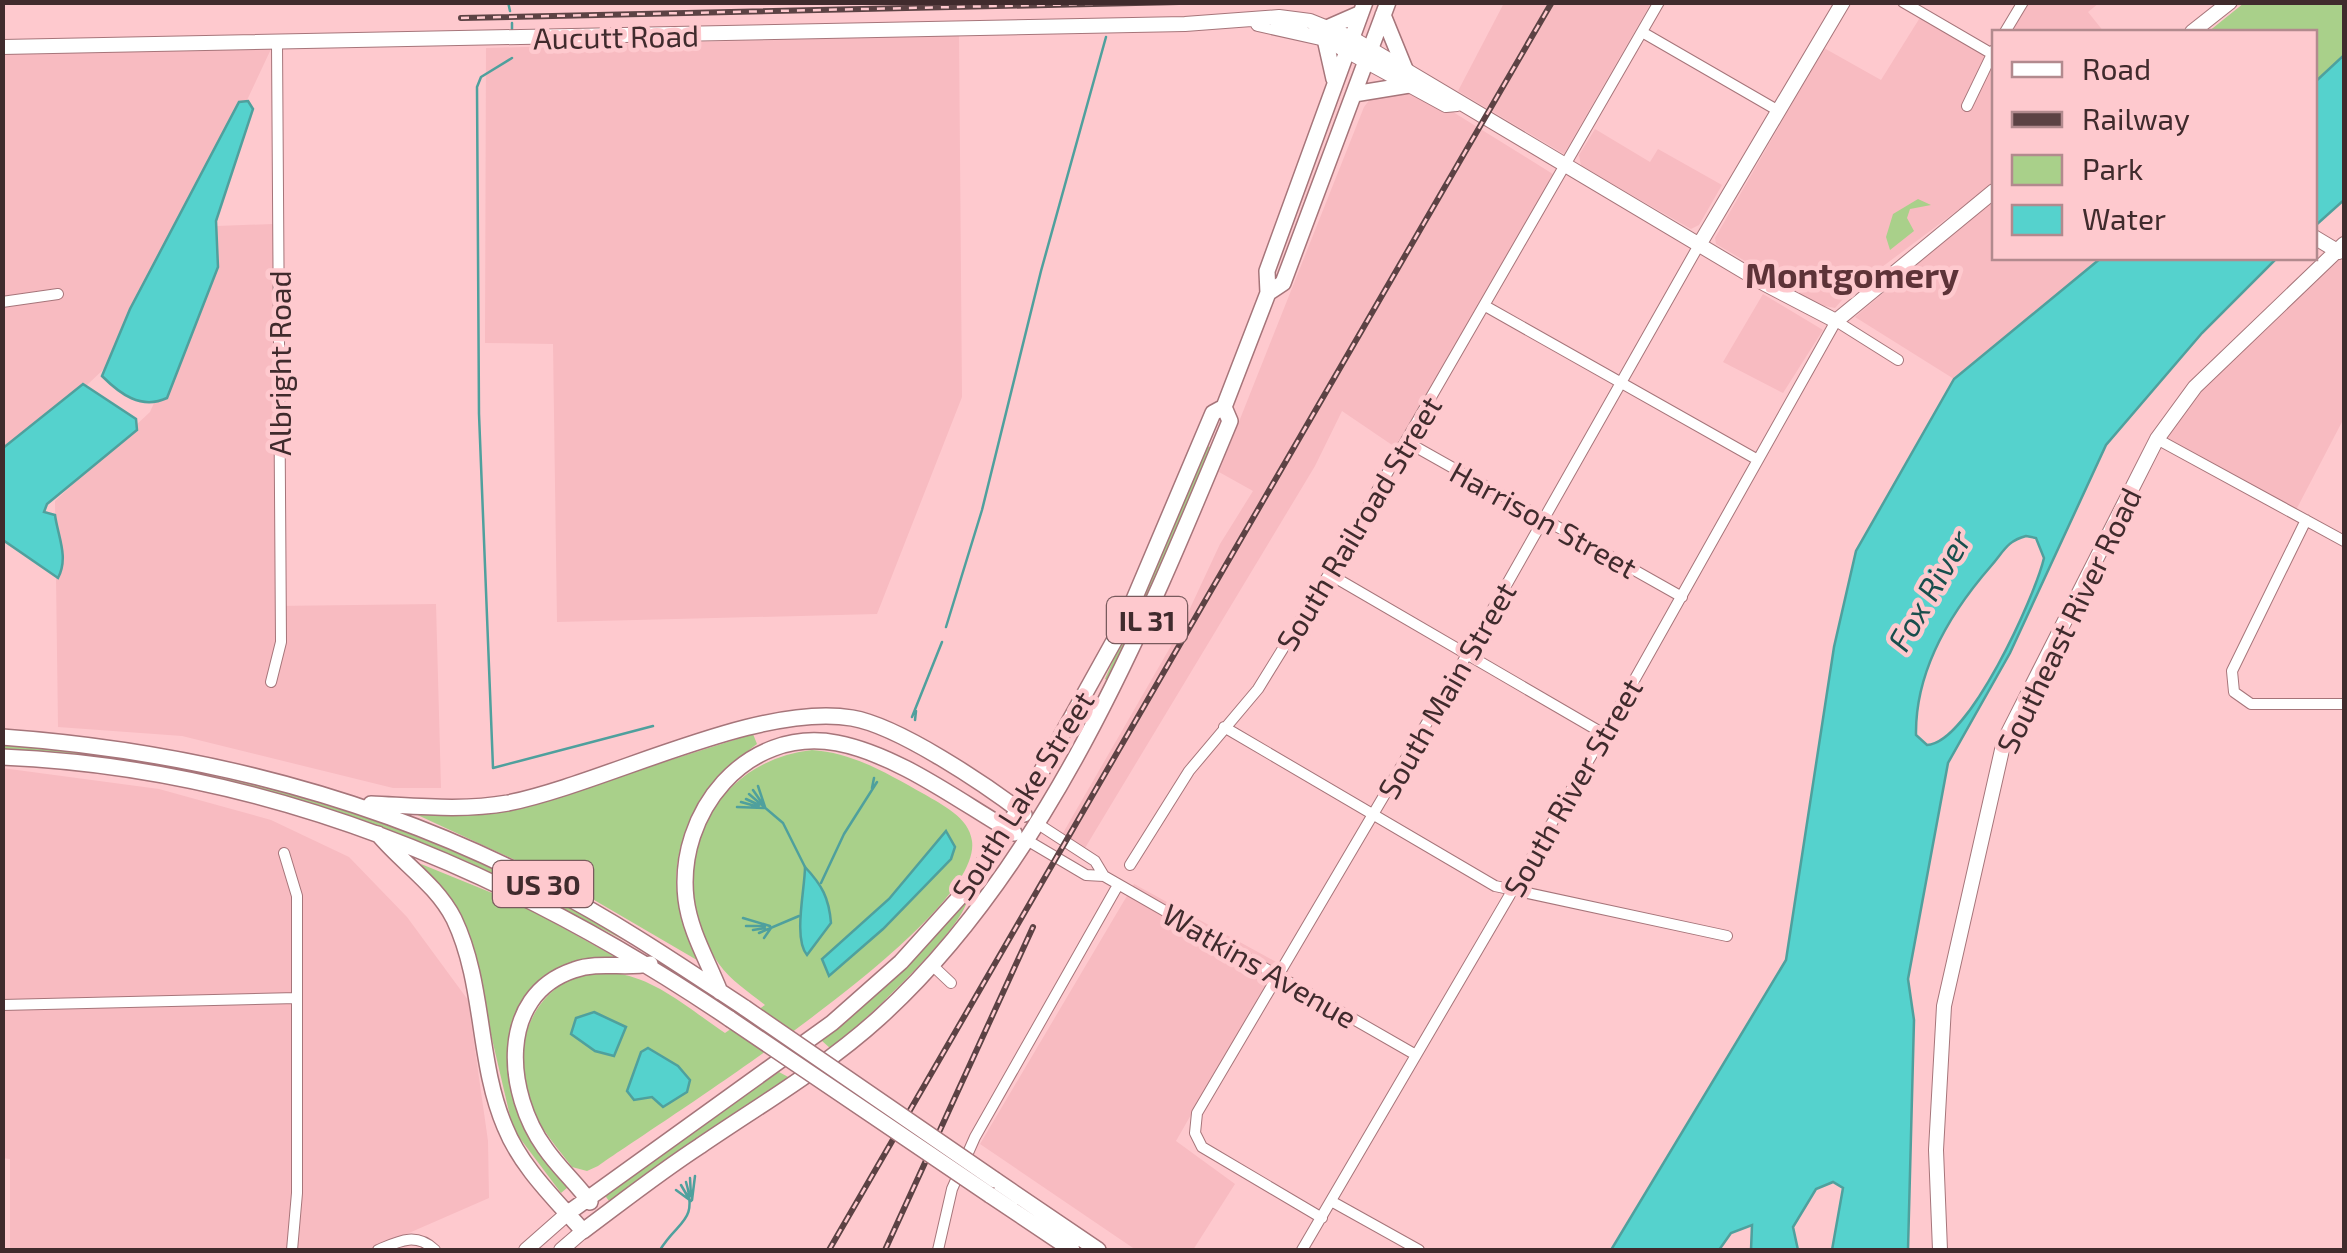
<svg xmlns="http://www.w3.org/2000/svg" width="2347" height="1253" font-family="'Exo 2',sans-serif">
	<rect width="100%" height="100%" fill="#fec9ce"/>
	<!-- built -->
	<path fill="#f8bbc1" d="M2027,2L2099,3L2088,12L2104,32H2009Z
		M1504,3H1651L1564,154L1458,91Z
		M1921,16L1994,57V183L1850,291L1835,308L1820,305L1716,244L1715,238L1824,48L1881,80Z
		M959,35L962,397L877,614L557,622L553,344L485,343L486,48Z
		M271,49L194,213L107,366L3,465V54Z
		M1402,90L1453,112L1556,176L1395,447L1342,411L1315,466L1085,848L1063,833L1179,632L1220,544L1253,491L1219,472L1364,107L1374,94Z
		M1595,129L1650,162L1658,149L1722,185L1699,225L1691,229L1581,166L1579,155Z
		M1994,199V258H2101L1954,379L1855,317Z
		M273,224L275,606L436,604L441,788H393L182,736L58,727L55,501L150,412L210,279L217,226Z
		M2335,256L2344,262V418L2296,510L2165,438L2202,385Z
		M1763,294L1823,330L1783,393L1723,362Z
		M2,768L159,789L271,820L349,857L407,917L468,1000L488,1141L489,1198L370,1250H10V1159L2,1158Z
		M1134,884L1278,963L1176,1141L1235,1184L1193,1250H1136L980,1144Z"/>
	<!-- green -->
	<path fill="#a9d08a" d="M2244,3H2344V55L2315,82L2314,32H2208Z
		M1918,199L1931,205L1910,209L1907,218L1914,231L1890,250L1886,237L1893,214Z
		M1206,446L1210,447L1182,520L1108,681L1105,679Z
		M753,734L757,744C707,781 661,847 681,912C687,930 695,947 702,963L565,883L411,812L534,803Z
		M2,744C238,767 429,820 632,944L466,861L346,815L295,800L3,750Z
		M812,750C854,753 888,774 924,794C942,805 969,817 972,841C983,921 664,1119 598,1166L587,1171L572,1167C553,1142 534,1122 525,1089C509,1025 555,958 625,975C661,983 695,1013 725,1033L765,1005C749,992 731,981 719,964C657,878 706,762 812,750Z
		M421,864L522,905L619,959L551,975L509,1048V1064L510,1076L568,1187L561,1193L513,1129L479,983Z
		M968,896C968,926 859,1026 831,1049L821,1040L910,963Z
		M779,1072L790,1078L609,1201L604,1194Z"/>
	<!-- water -->
	<path fill="#55d2cd" stroke="#4fa09d" stroke-width="2.5" fill-rule="evenodd" d="M2344,55V200L2315,226V82Z
		M248,101L253,109L216,221L218,267L167,398C141,410 120,394 102,376L130,309L239,102Z
		M2101,258H2277L2202,333L2106,445L2010,653L1948,763L1908,979L1914,1020L1908,1250H1832L1843,1188L1833,1182L1816,1189L1793,1227L1798,1250H1751L1752,1225L1731,1233L1719,1250H1611L1786,960L1834,647L1856,551L1954,379ZM2026,536L2036,538L2044,558C2035,596 1969,743 1927,745L1916,735C1915,670 1950,613 1991,566C2004,551 2007,541 2026,536Z
		M83,384L136,419L137,430L47,504L44,512L55,515C58,537 69,557 58,578L3,540V448Z
		M946,831L955,847L951,859L883,929L829,976L822,959L889,899Z
		M805,867C822,885 829,898 831,923L807,955C793,938 805,889 805,867Z
		M594,1012L626,1027L614,1056L595,1051L571,1034L576,1018Z
		M648,1048L678,1066L690,1080L687,1092L663,1107L652,1097L634,1100L627,1091L641,1052Z"/>
	<g fill="none" stroke-linecap="round" stroke-linejoin="round">
		<!-- stream -->
		<path stroke="#4fa09d" stroke-width="2.5" d="M508,2L510,11
			M512,23V29
			M512,58L481,77L477,87L479,414L493,768L653,726
			M946,627L982,510L1041,271L1106,37
			M912,717L942,642
			M915,720L916,711
			M758,786L765,807
			M872,788L874,778
			M753,790L762,803
			M749,794L783,823L805,867
			M746,799L759,805
			M741,802L759,807
			M737,807L765,808
			M821,883L844,834L877,782
			M743,918L770,926
			M746,926H765
			M753,930L765,928
			M759,933L799,916
			M764,938L771,928
			M690,1178L691,1196
			M681,1185L688,1197
			M676,1190L691,1201
			M692,1200L695,1176
			M660,1250C678,1220 698,1223 686,1182"/>
		<!-- street casing -->
		<g stroke="#a6757a" stroke-width="12">
			<path id="street" d="M1903,2L1994,55
				M1642,32L1777,110
				M2005,32L2023,2
				M1967,106L1994,50
				M2,302L58,294
				M1487,307L1758,460
				M2157,439L2344,541
				M1407,442L1682,597
				M2306,520L2232,671L2234,692L2251,704H2344
				M1329,574L1604,734
				M271,682L281,642L277,44
				M1224,727L1495,886L1727,936
				M1035,822L1095,861L1104,876
				M1025,839L1086,875L1104,876L1416,1055
				M284,853L297,896V1193L292,1250
				M1130,865L1189,771L1258,689L1329,574L1659,2
				M933,966L951,983
				M2,1005L297,998
				M1331,1201L1419,1250
				M1322,1218L1202,1147L1195,1133L1197,1113L1461,665L1699,245
				M378,1250C399,1241 416,1232 435,1250
				M938,1250L952,1189L975,1137L1118,885
				M1302,1250L1604,734L1836,321L1898,360"/>
		</g>
		<!-- secondary casing -->
		<g stroke="#a6757a" stroke-width="16">
			<path id="secondary" d="M1258,24L1325,39L1446,105L1457,104
				M2192,32L2230,2
				M2,47L1185,24L1279,17L1310,21L1352,38L1765,284L1836,321L1994,191
				M2314,237L2339,252
				M1699,245L1843,2
				M526,1250L568,1213
				M561,1250L583,1231
				M1940,1250L1936,1150L1944,1006L2004,741L2157,439L2195,387L2344,244"/>
		</g>
		<!-- primary casing -->
		<g stroke="#a6757a" stroke-width="18">
			<path id="primary" d="M1383,15L1405,69
				M1329,27L1361,13
				M1325,39L1334,79
				M1354,94L1409,85
				M1268,293L1283,283L1388,2
				M2,737C194,751 380,798 550,888C618,923 681,966 745,1008
				M2,757C268,768 513,872 730,1019
				M371,804C416,806 463,811 508,803C606,783 758,702 852,718C899,726 986,785 1024,814
				M378,834C403,864 436,884 454,919C485,984 477,1062 505,1127C521,1167 555,1199 583,1231C622,1202 660,1172 700,1146C760,1105 825,1067 879,1018C1046,867 1145,626 1230,421L1224,407
				M720,992C708,961 690,932 686,899C676,813 746,726 837,743C899,755 960,802 1014,833
				M995,1180L1098,1250
				M990,1195L1072,1250
				M590,1202C576,1183 558,1167 545,1148C506,1094 496,996 574,970C599,961 624,969 650,964
				M568,1213L832,1023L901,962L967,889L1034,785L1124,623L1213,413L1224,407L1268,293L1267,271L1365,2"/>
		</g>
		<!-- street -->
		<use href="#street" stroke="#fff" stroke-width="10"/>
		<!-- secondary -->
		<use href="#secondary" stroke="#fff" stroke-width="14"/>
		<!-- primary -->
		<use href="#primary" stroke="#fff" stroke-width="15"/>
		<!-- rail casing -->
		<g stroke="#5c4244" stroke-width="6">
			<path id="rail" d="M461,18L1179,2
				M829,1250L1552,2
				M885,1250L1033,927"/>
		</g>
		<!-- rail -->
		<use href="#rail" stroke="#fec9ce" stroke-width="2.5" stroke-dasharray="8" stroke-linecap="butt"/>
		<!-- primary-bridge casing -->
		<g stroke="#a6757a" stroke-width="18" stroke-linecap="butt">
			<path id="primary-bridge" d="M745,1008L995,1180
				M730,1019L990,1195"/>
		</g>
		<!-- primary-bridge -->
		<use href="#primary-bridge" stroke="#fff" stroke-width="15"/>
	</g>
	<g text-anchor="middle" dominant-baseline="central" stroke-width="9" stroke-linejoin="round" paint-order="stroke">
		<!-- shield labels -->
		<g fill="#fec9ce" stroke="#795a5d" stroke-width="2.5">
			<rect x="1107" y="597" width="80" height="46" rx="8"/>
			<rect x="493" y="861" width="100" height="46" rx="8"/>
		</g>
		<g font-size="28" font-weight="bold" fill="#402b2d">
			<text x="1147" y="620">IL 31</text>
			<text x="543" y="884">US 30</text>
		</g>
		<!-- street labels -->
		<g font-size="30" fill="#402b2d" stroke="#fec9ce">
			<text transform="translate(616 36) rotate(-1)">Aucutt Road</text>
			<text transform="translate(279 363) rotate(-90)">Albright Road</text>
			<text transform="translate(1544 519) rotate(29)">Harrison Street</text>
			<text transform="translate(1358 523) rotate(-59)">South Railroad Street</text>
			<text transform="translate(2068 620) rotate(-64)">Southeast River Road</text>
			<text transform="translate(1446 690) rotate(-60)">South Main Street</text>
			<text transform="translate(1572 787) rotate(-60)">South River Street</text>
			<text transform="translate(1022 795) rotate(-58)">South Lake Street</text>
			<text transform="translate(1260 965) rotate(30)">Watkins Avenue</text>
		</g>
		<!-- water labels -->
		<g font-size="32" font-style="italic" fill="#194f4d" stroke="#fec9ce">
			<text transform="translate(1928 590) rotate(-60)">Fox River</text>
		</g>
		<!-- quarter labels -->
		<g font-size="35" font-weight="bold" fill="#5d3338" stroke="#fec9ce">
			<text x="1852" y="274">Montgomery</text>
		</g>
	</g>
	<!-- border -->
	<rect width="2347" height="1253" fill="none" stroke="#402b2d" stroke-width="10"/>
	<!-- legend -->
	<rect x="1992" y="30" width="325" height="230" fill="#fec9ce" stroke="#b28a8e" stroke-width="2.5"/>
	<rect x="2012" y="62" width="50" height="15" fill="#ffffff" stroke="#b28a8e" stroke-width="2.5"/>
	<text x="2082" y="80" font-size="30" fill="#402b2d">Road</text>
	<rect x="2012" y="112" width="50" height="15" fill="#5c4244" stroke="#b28a8e" stroke-width="2.5"/>
	<text x="2082" y="130" font-size="30" fill="#402b2d">Railway</text>
	<rect x="2012" y="155" width="50" height="30" fill="#a9d08a" stroke="#b28a8e" stroke-width="2.5"/>
	<text x="2082" y="180" font-size="30" fill="#402b2d">Park</text>
	<rect x="2012" y="205" width="50" height="30" fill="#55d2cd" stroke="#b28a8e" stroke-width="2.5"/>
	<text x="2082" y="230" font-size="30" fill="#402b2d">Water</text>
</svg>
